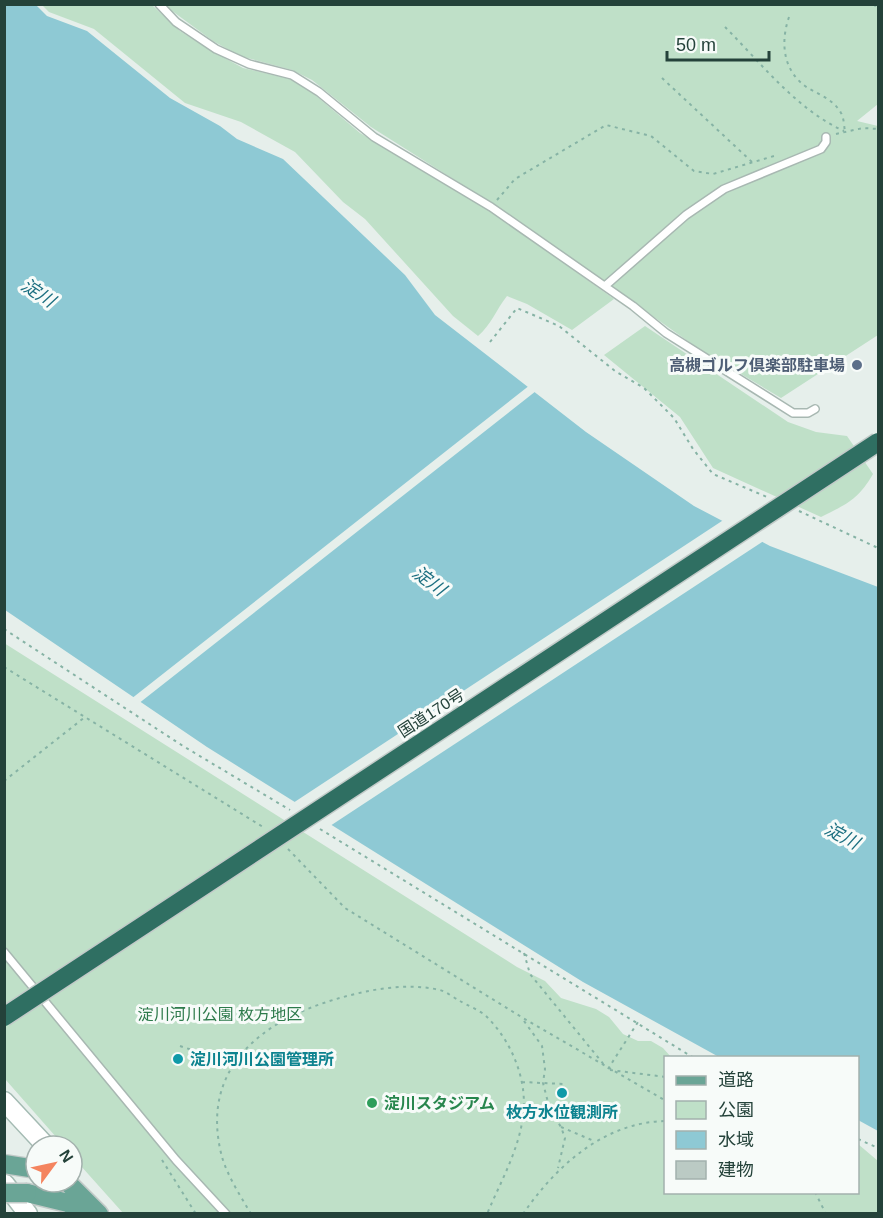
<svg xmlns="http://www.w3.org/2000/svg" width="883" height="1218" font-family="Arial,'Noto Sans JP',sans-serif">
	<rect width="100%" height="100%" fill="#e6efeb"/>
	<!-- green -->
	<path fill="#bfe0c8" d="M42,5H152L180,31L210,50L243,68L290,79L314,94L360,133L490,210L614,299L572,330L527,304L507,296C496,310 491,325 478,336L453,316L365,219L343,202L295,152L241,122L185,103L94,29L49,12Z
		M164,5H878V104L857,121L878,126V335L781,398L699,349L510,215L371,127L312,80L292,70L240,56L213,41Z
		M645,326L788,422L816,432L847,436L873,474C858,500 847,504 821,517L713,468L680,417L604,355Z
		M4,643L517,967L545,981L561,998L596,1009L609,1017L623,1034L638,1041H651L663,1048L671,1057L666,1058V1192H858V1144L878,1161V1213H123L72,1156V1146H64L5,1079Z"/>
	<!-- water -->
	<path fill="#8ec9d4" d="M4,5H36L47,16L87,31L170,98L220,126L237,139L283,159L405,275L435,315L586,432L694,506L770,546L878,587V1131L858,1120V1058L719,1057L583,982L207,747L5,610Z"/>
	<!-- pier -->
	<path fill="#e6efeb" d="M530,385L536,391L138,704L131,699Z
		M725,519L765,540L330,826L293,803Z"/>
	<!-- building -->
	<path fill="#bbcac4" d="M180,1053L184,1058L175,1064L172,1059Z"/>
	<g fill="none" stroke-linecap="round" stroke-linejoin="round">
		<!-- lane casing -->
		<g stroke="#a8b8b2" stroke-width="10">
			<path id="lane" d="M159,4L176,22L216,49L249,64L292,75L319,92L374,137L491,207L633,306L666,333L793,413H808L815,409
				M605,286L686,215L724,189L821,149L826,142V137
				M4,952L176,1160L226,1214"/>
		</g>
		<!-- secondary casing -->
		<g stroke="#a4bbb3" stroke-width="21">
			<path id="secondary" d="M4,1101L46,1146
				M5,1184L28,1214"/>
		</g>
		<!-- primary casing -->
		<g stroke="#c2cac8" stroke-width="21">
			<path id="primary" d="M4,1164L36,1169
				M67,1182L99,1214
				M27,1193L68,1203L85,1214"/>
		</g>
		<!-- path -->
		<path stroke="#86b3a5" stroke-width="2" stroke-dasharray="3 4.5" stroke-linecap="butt" d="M874,4L878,10
			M789,17C780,43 783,72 808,88C820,95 834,100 841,113C844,118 844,126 845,132
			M725,27C761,63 797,110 844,131
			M662,78L752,162
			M836,134L863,128L878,129
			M497,200L515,179L606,125L651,136L694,171L713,174L774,156
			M490,342L517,308L559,326L615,371L644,388L674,418L693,449L713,474L767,497
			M799,511L878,548
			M4,629L183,746L290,810
			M4,667L263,827
			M4,781L85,717
			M320,829L694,1058
			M288,849L345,908L523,1018L666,1101
			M524,953L530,974L605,1066
			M524,1021L542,1046L545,1069L543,1083L550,1110L561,1127L565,1138L558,1168
			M180,1046L234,1064
			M608,1069L638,1022
			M610,1070L666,1077
			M522,1082L563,1084
			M561,1127L594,1141
			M858,1139L878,1148
			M162,1160L196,1214
			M815,1192L826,1214
			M251,1214C240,1195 226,1174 221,1153C201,1069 260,1022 333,1000C366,990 405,982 440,990C447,992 454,998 460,1001C468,1006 480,1010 487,1017C512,1042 528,1081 523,1116C519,1150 500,1183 487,1214
			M523,1214C556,1166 604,1122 666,1121"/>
		<!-- lane -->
		<use href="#lane" stroke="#fff" stroke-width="7"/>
		<!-- secondary -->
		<use href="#secondary" stroke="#fff" stroke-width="18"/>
		<!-- primary -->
		<use href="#primary" stroke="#6aa596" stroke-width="18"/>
		<!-- primary-bridge casing -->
		<g stroke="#c2cac8" stroke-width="21" stroke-linecap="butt">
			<path id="primary-bridge" d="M4,1193H27"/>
		</g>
		<!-- highway-bridge casing -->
		<g stroke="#c2cac8" stroke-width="21" stroke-linecap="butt">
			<path id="highway-bridge" d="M4,1017L878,442"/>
		</g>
		<!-- primary-bridge -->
		<use href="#primary-bridge" stroke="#6aa596" stroke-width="18"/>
		<!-- highway-bridge -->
		<use href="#highway-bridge" stroke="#2f6f62" stroke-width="18"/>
	</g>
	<!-- markers -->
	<circle fill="#5c6f8a" stroke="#f7fbf9" stroke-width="2" cx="857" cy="365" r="6"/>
	<g fill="#0f9aa8" stroke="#f7fbf9" stroke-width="2">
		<circle cx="178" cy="1059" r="6"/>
		<circle cx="562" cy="1093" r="6"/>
	</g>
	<circle fill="#2e9e5b" stroke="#f7fbf9" stroke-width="2" cx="372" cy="1103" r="6"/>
	<g text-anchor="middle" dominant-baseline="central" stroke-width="6" stroke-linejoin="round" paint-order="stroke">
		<!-- service labels -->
		<g font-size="16" font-weight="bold" fill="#4e5e75" stroke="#f7fbf9" text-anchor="end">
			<text x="845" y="365">高槻ゴルフ倶楽部駐車場</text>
		</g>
		<!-- street labels -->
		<g font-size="16" fill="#24423a" stroke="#f7fbf9">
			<text transform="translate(431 713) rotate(-33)">国道170号</text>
		</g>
		<!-- park labels -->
		<g font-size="16" fill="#2d7a4b" stroke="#f7fbf9">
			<text x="220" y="1014">淀川河川公園 枚方地区</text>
		</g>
		<!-- culture labels -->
		<g font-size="16" font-weight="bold" fill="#0d838f" stroke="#f7fbf9" text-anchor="start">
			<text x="190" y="1059">淀川河川公園管理所</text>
			<text x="562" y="1112" text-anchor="middle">枚方水位観測所</text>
		</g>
		<!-- leisure labels -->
		<g font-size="16" font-weight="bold" fill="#27864d" stroke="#f7fbf9" text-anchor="start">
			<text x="384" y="1103">淀川スタジアム</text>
		</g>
		<!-- water labels -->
		<g font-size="18" font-style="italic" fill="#1c6f80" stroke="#f7fbf9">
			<text transform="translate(38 293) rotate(33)">淀川</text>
			<text transform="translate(429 581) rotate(37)">淀川</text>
			<text transform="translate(842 836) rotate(28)">淀川</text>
		</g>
	</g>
	<!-- border -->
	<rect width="883" height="1218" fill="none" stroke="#24423a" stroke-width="12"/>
	<!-- legend -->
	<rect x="664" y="1056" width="195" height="138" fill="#f7fbf9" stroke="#a3b1ad" stroke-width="1.5"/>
	<rect x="676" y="1076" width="30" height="9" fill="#6aa596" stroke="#a3b1ad" stroke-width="1.5"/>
	<text x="718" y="1086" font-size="18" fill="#24423a">道路</text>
	<rect x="676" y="1101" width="30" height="18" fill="#bfe0c8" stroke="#a3b1ad" stroke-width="1.5"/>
	<text x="718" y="1116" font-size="18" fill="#24423a">公園</text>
	<rect x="676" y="1131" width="30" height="18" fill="#8ec9d4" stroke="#a3b1ad" stroke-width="1.5"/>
	<text x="718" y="1146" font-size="18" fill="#24423a">水域</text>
	<rect x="676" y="1161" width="30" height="18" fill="#bbcac4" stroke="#a3b1ad" stroke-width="1.5"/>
	<text x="718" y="1176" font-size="18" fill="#24423a">建物</text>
	<!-- north arrow -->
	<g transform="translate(54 1164) rotate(57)"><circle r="28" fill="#f7fbf9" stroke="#a3b1ad" stroke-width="1.5"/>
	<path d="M0-4.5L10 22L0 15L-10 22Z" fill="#f4845f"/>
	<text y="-9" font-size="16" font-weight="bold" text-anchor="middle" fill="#24423a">N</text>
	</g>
	<!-- scale -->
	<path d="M667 51v9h102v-9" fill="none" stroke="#24423a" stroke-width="3"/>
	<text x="676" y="51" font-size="18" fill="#24423a" stroke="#f7fbf9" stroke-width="4.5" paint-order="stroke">50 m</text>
</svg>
